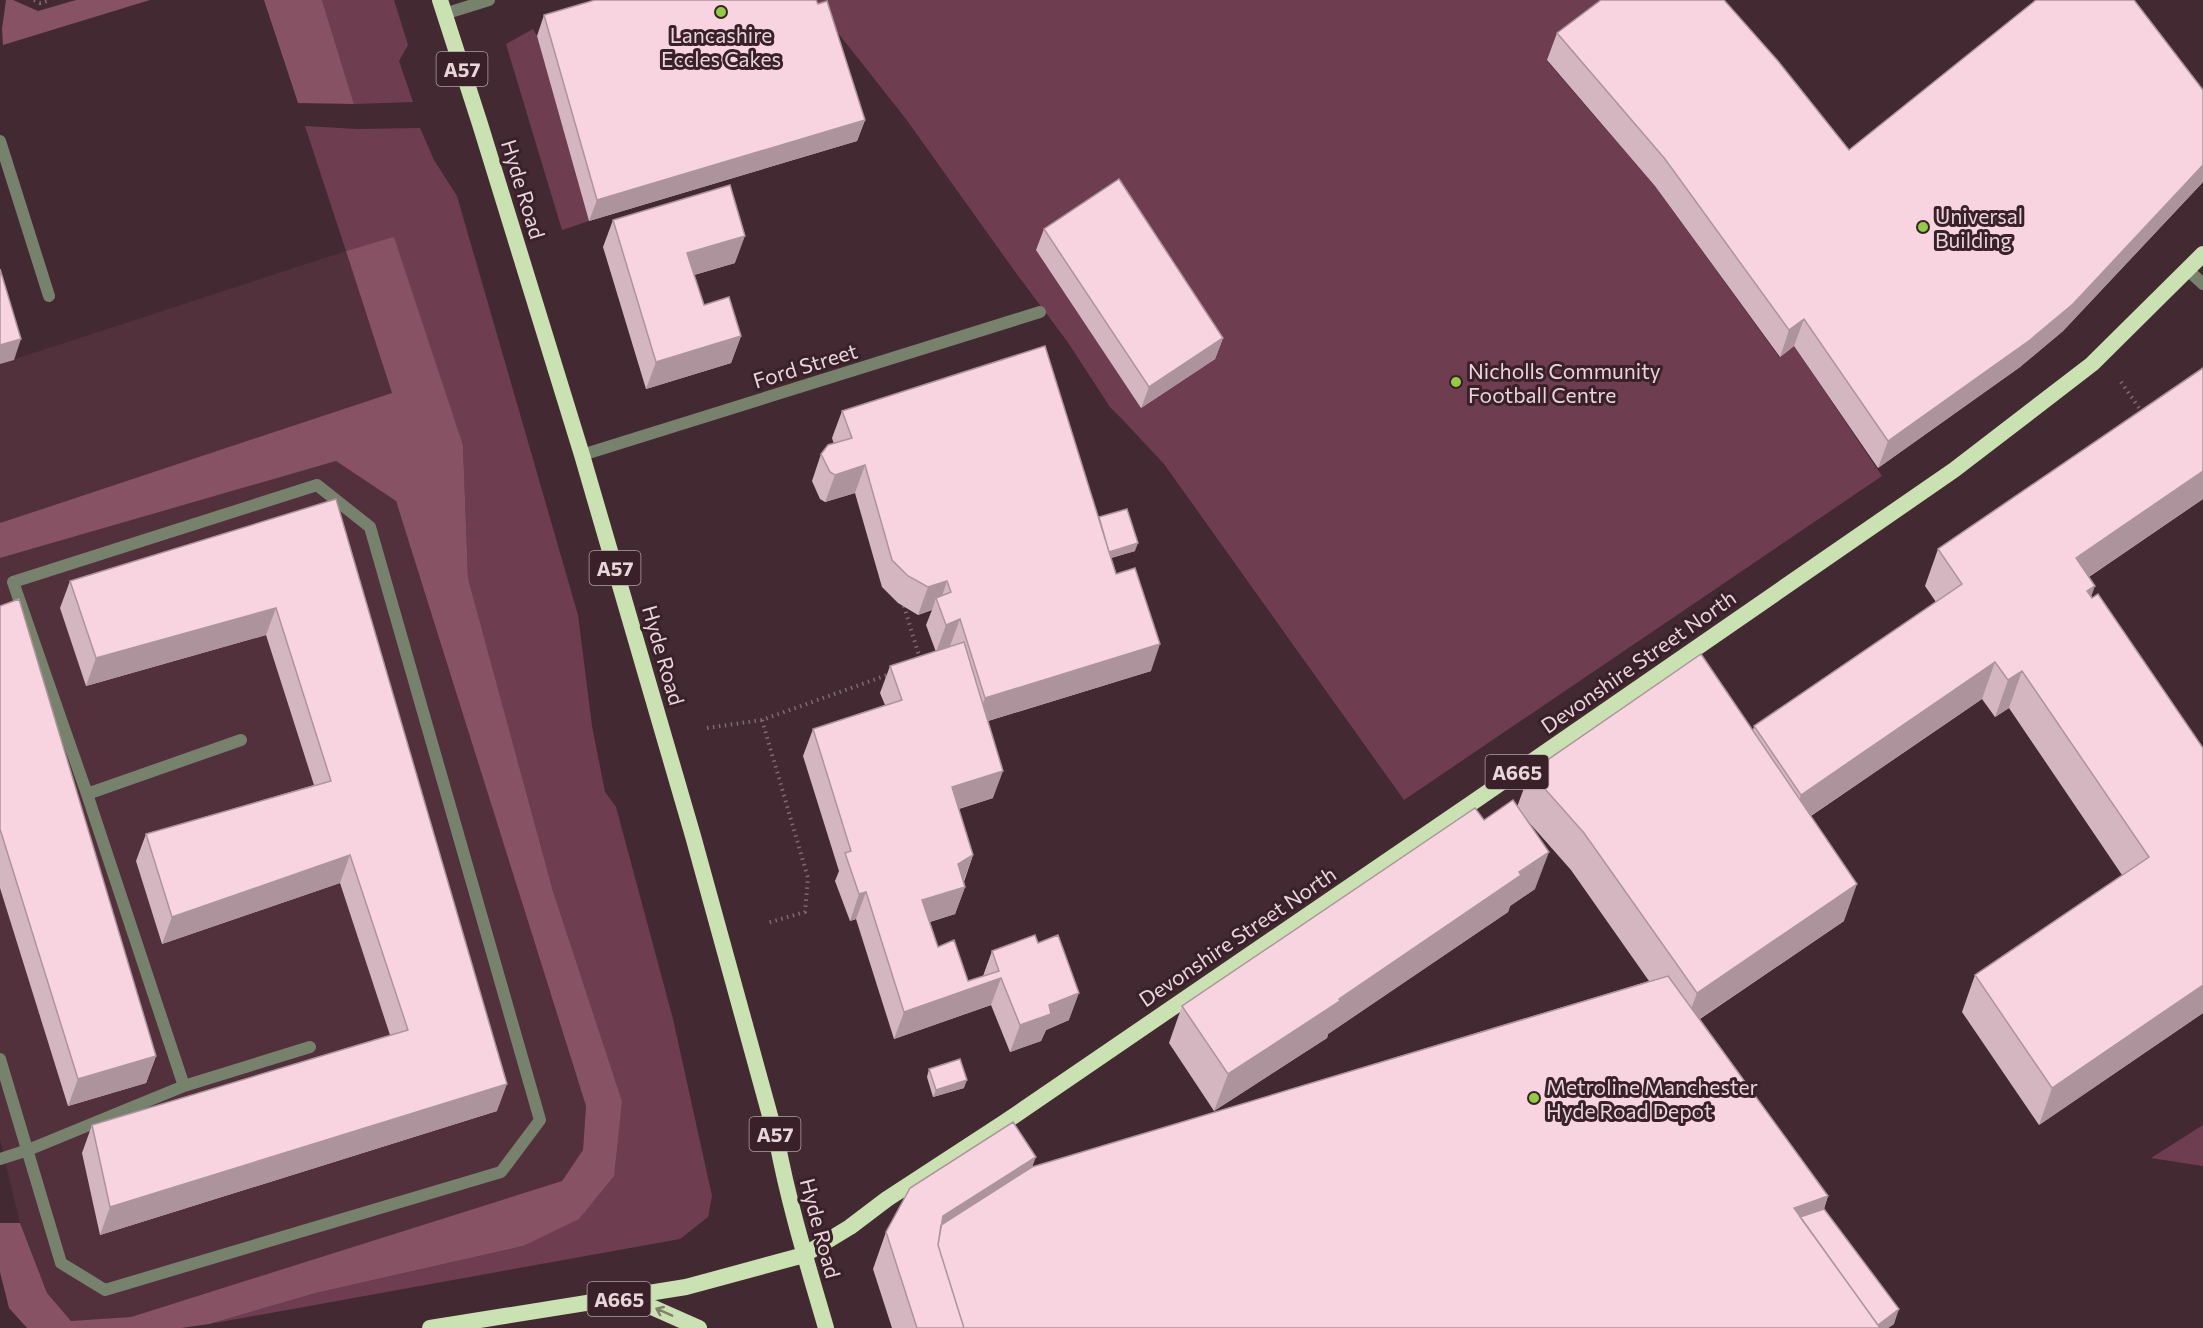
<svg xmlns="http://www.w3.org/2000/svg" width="2203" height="1328" font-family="Commissioner,sans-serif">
	<rect width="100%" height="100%" fill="#432a32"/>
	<!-- built -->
	<path fill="#52313c" d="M346,251L393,393L0,523V364Z
		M336,461L396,501L586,1106L583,1150L562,1181L131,1317L71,1321L47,1293L20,1223L0,1139V558Z"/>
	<!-- green -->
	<path fill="#6e3e50" d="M322,0H394L408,45L399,61L413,102L354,104Z
		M812,0H1628L1547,61L1655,186L1779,357L1794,346L1882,476L1404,800L1164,464L1122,419L1110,407L1067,341L1016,273L906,119Z
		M533,29L537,36L589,221L562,230L506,44Z
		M305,126L357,129L420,128L434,160L457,196L578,615L592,726L605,792L616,807L673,1019L712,1196L708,1217L680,1239L209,1324L316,1293L523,1246L622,1101L553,891L468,578L463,445L394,238L346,251Z
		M2203,1125V1166L2151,1158Z"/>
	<!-- forest -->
	<path fill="#875264" d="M6,0H13L38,11L76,0H150L3,45L2,29Z
		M264,0H322L354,104L298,103Z
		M394,237L463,445L468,578L553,891L622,1101L614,1176L579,1219L523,1246L316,1293L209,1324L181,1328H27L9,1308L0,1272V1223H20L47,1293L71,1321L131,1317L562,1181L583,1150L586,1106L396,501L336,461L0,558V523L392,393L346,251Z"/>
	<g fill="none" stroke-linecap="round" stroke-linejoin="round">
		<!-- path -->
		<path stroke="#816a71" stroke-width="4" stroke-dasharray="1.5 4.5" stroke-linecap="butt" d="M34,0L40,3L50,0
			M2121,382L2144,415
			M904,606L920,659
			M762,720L808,878L805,912L767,923
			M707,728L762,720L890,674"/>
		<!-- service -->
		<path stroke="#77826d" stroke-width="12" d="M0,141L49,296
			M2188,270L2203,284
			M87,794L241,740
			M0,1059L61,1263L105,1290L501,1172L540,1120L370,527L317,485L13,582L87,794L184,1086L28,1150L0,1159
			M184,1086L310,1047"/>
		<!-- minor -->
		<path stroke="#77826d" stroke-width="12" d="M444,14L489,0
			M582,455L1040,312"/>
		<!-- trunk -->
		<path stroke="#cae2b1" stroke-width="16" d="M440,0L480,124L582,455L693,836L777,1141C789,1205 808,1266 826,1328
			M629,1297L699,1328
			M430,1328L686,1287L804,1255L850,1227L887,1199L1005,1122L1482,796L1954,470L2092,364L2203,254"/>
	</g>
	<!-- wall -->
	<path fill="#d4b6c0" d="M544,15L865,120L857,141L589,221L537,36Z
		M1557,33L1849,150L2203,90V182L2063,331L2020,367L1878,468L1794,346L1780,357L1655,186L1547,60Z
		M613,220L735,263L694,275L704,305L741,336L731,363L646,389L603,247Z
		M1044,229L1223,338L1215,359L1141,408L1036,250Z
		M2203,368V499L2089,577L2091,597L2203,748V1013L2039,1125L1962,1012L1975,975L2122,875L2009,708L1995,717L1982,699L1811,816L1844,921L1700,1019L1828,1196L1824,1209L1894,1324L1888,1328H892L873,1269L886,1232L1032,1167L1649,981L1571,870L1526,819L1535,889L1510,906L1508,912L1328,1034L1327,1038L1214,1111L1169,1043L1182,1006L1484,820L1517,807L1530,772L1753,730L1754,726L1936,602L1925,586L1938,549Z
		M842,411L1098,517L1135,551L1111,558L1151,671L988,721L993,798L959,809L973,855L964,882L965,887L955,914L930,922L938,947L968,981L983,976L992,951L1069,1020L1046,1030L1041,1041L1010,1052L991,1005L894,1039L856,919L850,921L835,881L839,871L803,756L813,729L885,705L880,693L890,666L936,652L926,625L932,610L918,615L898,603L882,587L855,493L825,502L820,499L812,481L821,454L834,444L832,438Z
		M336,499L497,1111L100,1235L82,1153L92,1125L390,1035L340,883L162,944L136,861L146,834L314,785L266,635L86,686L60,608L70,581Z
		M0,606L156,1056L146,1083L68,1106L0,888Z
		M929,1069L964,1088L933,1097L927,1077Z"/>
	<!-- shaded-wall -->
	<path fill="#ad949c" d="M865,120L857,141L589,221L597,200Z
		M2203,165V182L2063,331L2020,367L1878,468L1888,441Z
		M745,236L735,263L677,280L687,253Z
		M1804,319L1794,346L1780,357L1789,330Z
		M741,336L731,363L646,389L656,362Z
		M1223,338L1215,359L1141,408L1149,387Z
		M21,339L14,360L0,364V345Z
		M865,465L855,493L825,502L835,475Z
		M2203,471V499L2062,595L2076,558Z
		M1138,543L1135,551L1101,561L1104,554Z
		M947,581L939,605L936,598L932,610L918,615L928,587Z
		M2095,586L2082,622L2087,591Z
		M276,608L266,635L86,686L96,658Z
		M960,619L950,646L936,652L946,625Z
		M1160,644L1151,671L975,725L985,698Z
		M1995,662L1982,699L1787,832L1801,795Z
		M2022,671L2009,708L1995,717L2008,680Z
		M1003,771L993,798L942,814L952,787Z
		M1549,852L1535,889L1510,906L1508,912L1328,1034L1327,1038L1214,1111L1228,1074L1339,999Z
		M350,855L340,883L162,944L172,917Z
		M973,855L963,882L958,864Z
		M1857,884L1844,921L1683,1030L1697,993Z
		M965,887L955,914L913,927L922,900Z
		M866,892L856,919L850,921L859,894Z
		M1001,978L991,1005L894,1039L904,1012Z
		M2203,985V1013L2039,1125L2052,1088Z
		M1079,993L1069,1020L1046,1030L1041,1041L1010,1052L1020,1025L1049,1005Z
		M156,1056L146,1083L68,1106L78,1079Z
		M967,1080L964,1088L933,1097L936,1090Z
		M507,1084L497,1111L100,1235L110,1207Z
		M1036,1157L1022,1194L935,1249L943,1216Z
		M1828,1196L1819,1223L1797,1231L1794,1208Z
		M1899,1309L1894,1324L1888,1328H1873Z"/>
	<!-- building -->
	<path fill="#f7d4df" stroke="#ad949c" stroke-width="1.5" d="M595,0H816L818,4L827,1L865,120L597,200L544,15Z
		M1601,0H1724L1778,61L1849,150L2036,0H2134L2203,90V165L2073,304L2030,340L1888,441L1804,319L1789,330L1665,159L1557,33Z
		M1119,179L1223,338L1149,387L1044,229Z
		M730,185L745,236L687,253L704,305L729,297L741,336L656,362L613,220Z
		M0,269L21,339L0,345Z
		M1045,346L1116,574L1135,568L1160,644L985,698L960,619L946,625L936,598L951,592L947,581L928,587L908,576L892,560L865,465L835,475L830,472L821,454L828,445L852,438L842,411Z
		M2203,368V471L2076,558L2095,586L2087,591L2092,598L2098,594L2203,748V985L2052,1088L1975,975L2149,857L2022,671L2008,680L1995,662L1801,795L1754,726L1962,584L1938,549Z
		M336,499L507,1084L110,1207L92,1125L408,1030L350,855L172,917L146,834L331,781L276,608L96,658L70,581Z
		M1127,509L1138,543L1109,552L1099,517Z
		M19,599L156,1056L78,1079L0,829V606Z
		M964,642L1003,771L952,787L973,855L958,864L965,887L922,900L938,947L954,940L968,981L999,971L992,951L1035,935L1038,943L1058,935L1079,993L1049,1005L1051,1014L1020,1025L1001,978L904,1012L866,892L859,894L845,853L851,851L813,729L902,700L890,666Z
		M1701,654L1857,884L1697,993L1584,833L1530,772Z
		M1513,800L1549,852L1519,872L1521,875L1339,999L1340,1001L1228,1074L1182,1006L1475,808L1484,820Z
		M1668,976L1828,1196L1794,1208L1880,1328H964L938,1245L941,1225L1032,1167Z
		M960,1059L967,1080L936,1090L929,1069Z
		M1013,1122L1036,1157L943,1216L938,1245L964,1328H917L886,1232L910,1188Z
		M1824,1209L1899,1309L1878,1325L1800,1217Z"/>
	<!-- one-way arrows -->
	<defs><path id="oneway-shaft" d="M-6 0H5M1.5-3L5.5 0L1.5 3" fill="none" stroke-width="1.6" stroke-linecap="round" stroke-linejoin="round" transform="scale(1.5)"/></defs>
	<use stroke="#82816d" href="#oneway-shaft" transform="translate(664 1312) rotate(-156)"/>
	<!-- markers -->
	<g fill="#91cd3f" stroke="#392029" stroke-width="2">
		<circle cx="721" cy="12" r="6"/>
		<circle cx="1923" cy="227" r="6"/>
		<circle cx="1456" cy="382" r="6"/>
		<circle cx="1534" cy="1098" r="6"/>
	</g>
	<g text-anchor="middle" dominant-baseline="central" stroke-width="6" stroke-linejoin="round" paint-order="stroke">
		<!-- shield labels -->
		<g fill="#392029" stroke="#b49fa6" stroke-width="1.5">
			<rect x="436.5" y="52" width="51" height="34" rx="4.5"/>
			<rect x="589.5" y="551" width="51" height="34" rx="4.5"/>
			<rect x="1485.5" y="755" width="63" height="34" rx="4.5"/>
			<rect x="749.5" y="1117" width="51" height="34" rx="4.5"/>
			<rect x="587.5" y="1282" width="63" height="34" rx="4.5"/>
		</g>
		<g font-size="20" font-weight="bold" fill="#e8d6db">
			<text x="462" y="69">A57</text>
			<text x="615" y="568">A57</text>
			<text x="1517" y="772">A665</text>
			<text x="775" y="1134">A57</text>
			<text x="619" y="1299">A665</text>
		</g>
		<!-- poi labels -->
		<g font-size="21" fill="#e8d6db" stroke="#392029" text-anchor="start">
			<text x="721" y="34" text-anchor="middle">Lancashire<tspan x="721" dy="24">Eccles Cakes</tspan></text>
			<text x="1935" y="215">Universal<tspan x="1935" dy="24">Building</tspan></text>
			<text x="1468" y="370">Nicholls Community<tspan x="1468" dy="24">Football Centre</tspan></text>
			<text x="1546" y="1086">Metroline Manchester<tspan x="1546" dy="24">Hyde Road Depot</tspan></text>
		</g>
		<!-- street labels -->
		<g font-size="21" fill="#e8d6db" stroke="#392029">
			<text transform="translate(524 189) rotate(73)">Hyde Road</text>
			<text transform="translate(805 365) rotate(-17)">Ford Street</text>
			<text transform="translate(664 655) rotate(74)">Hyde Road</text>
			<text transform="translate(1638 661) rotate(-35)">Devonshire Street North</text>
			<text transform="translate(1237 936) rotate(-34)">Devonshire Street North</text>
			<text transform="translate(821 1228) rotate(75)">Hyde Road</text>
		</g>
	</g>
</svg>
